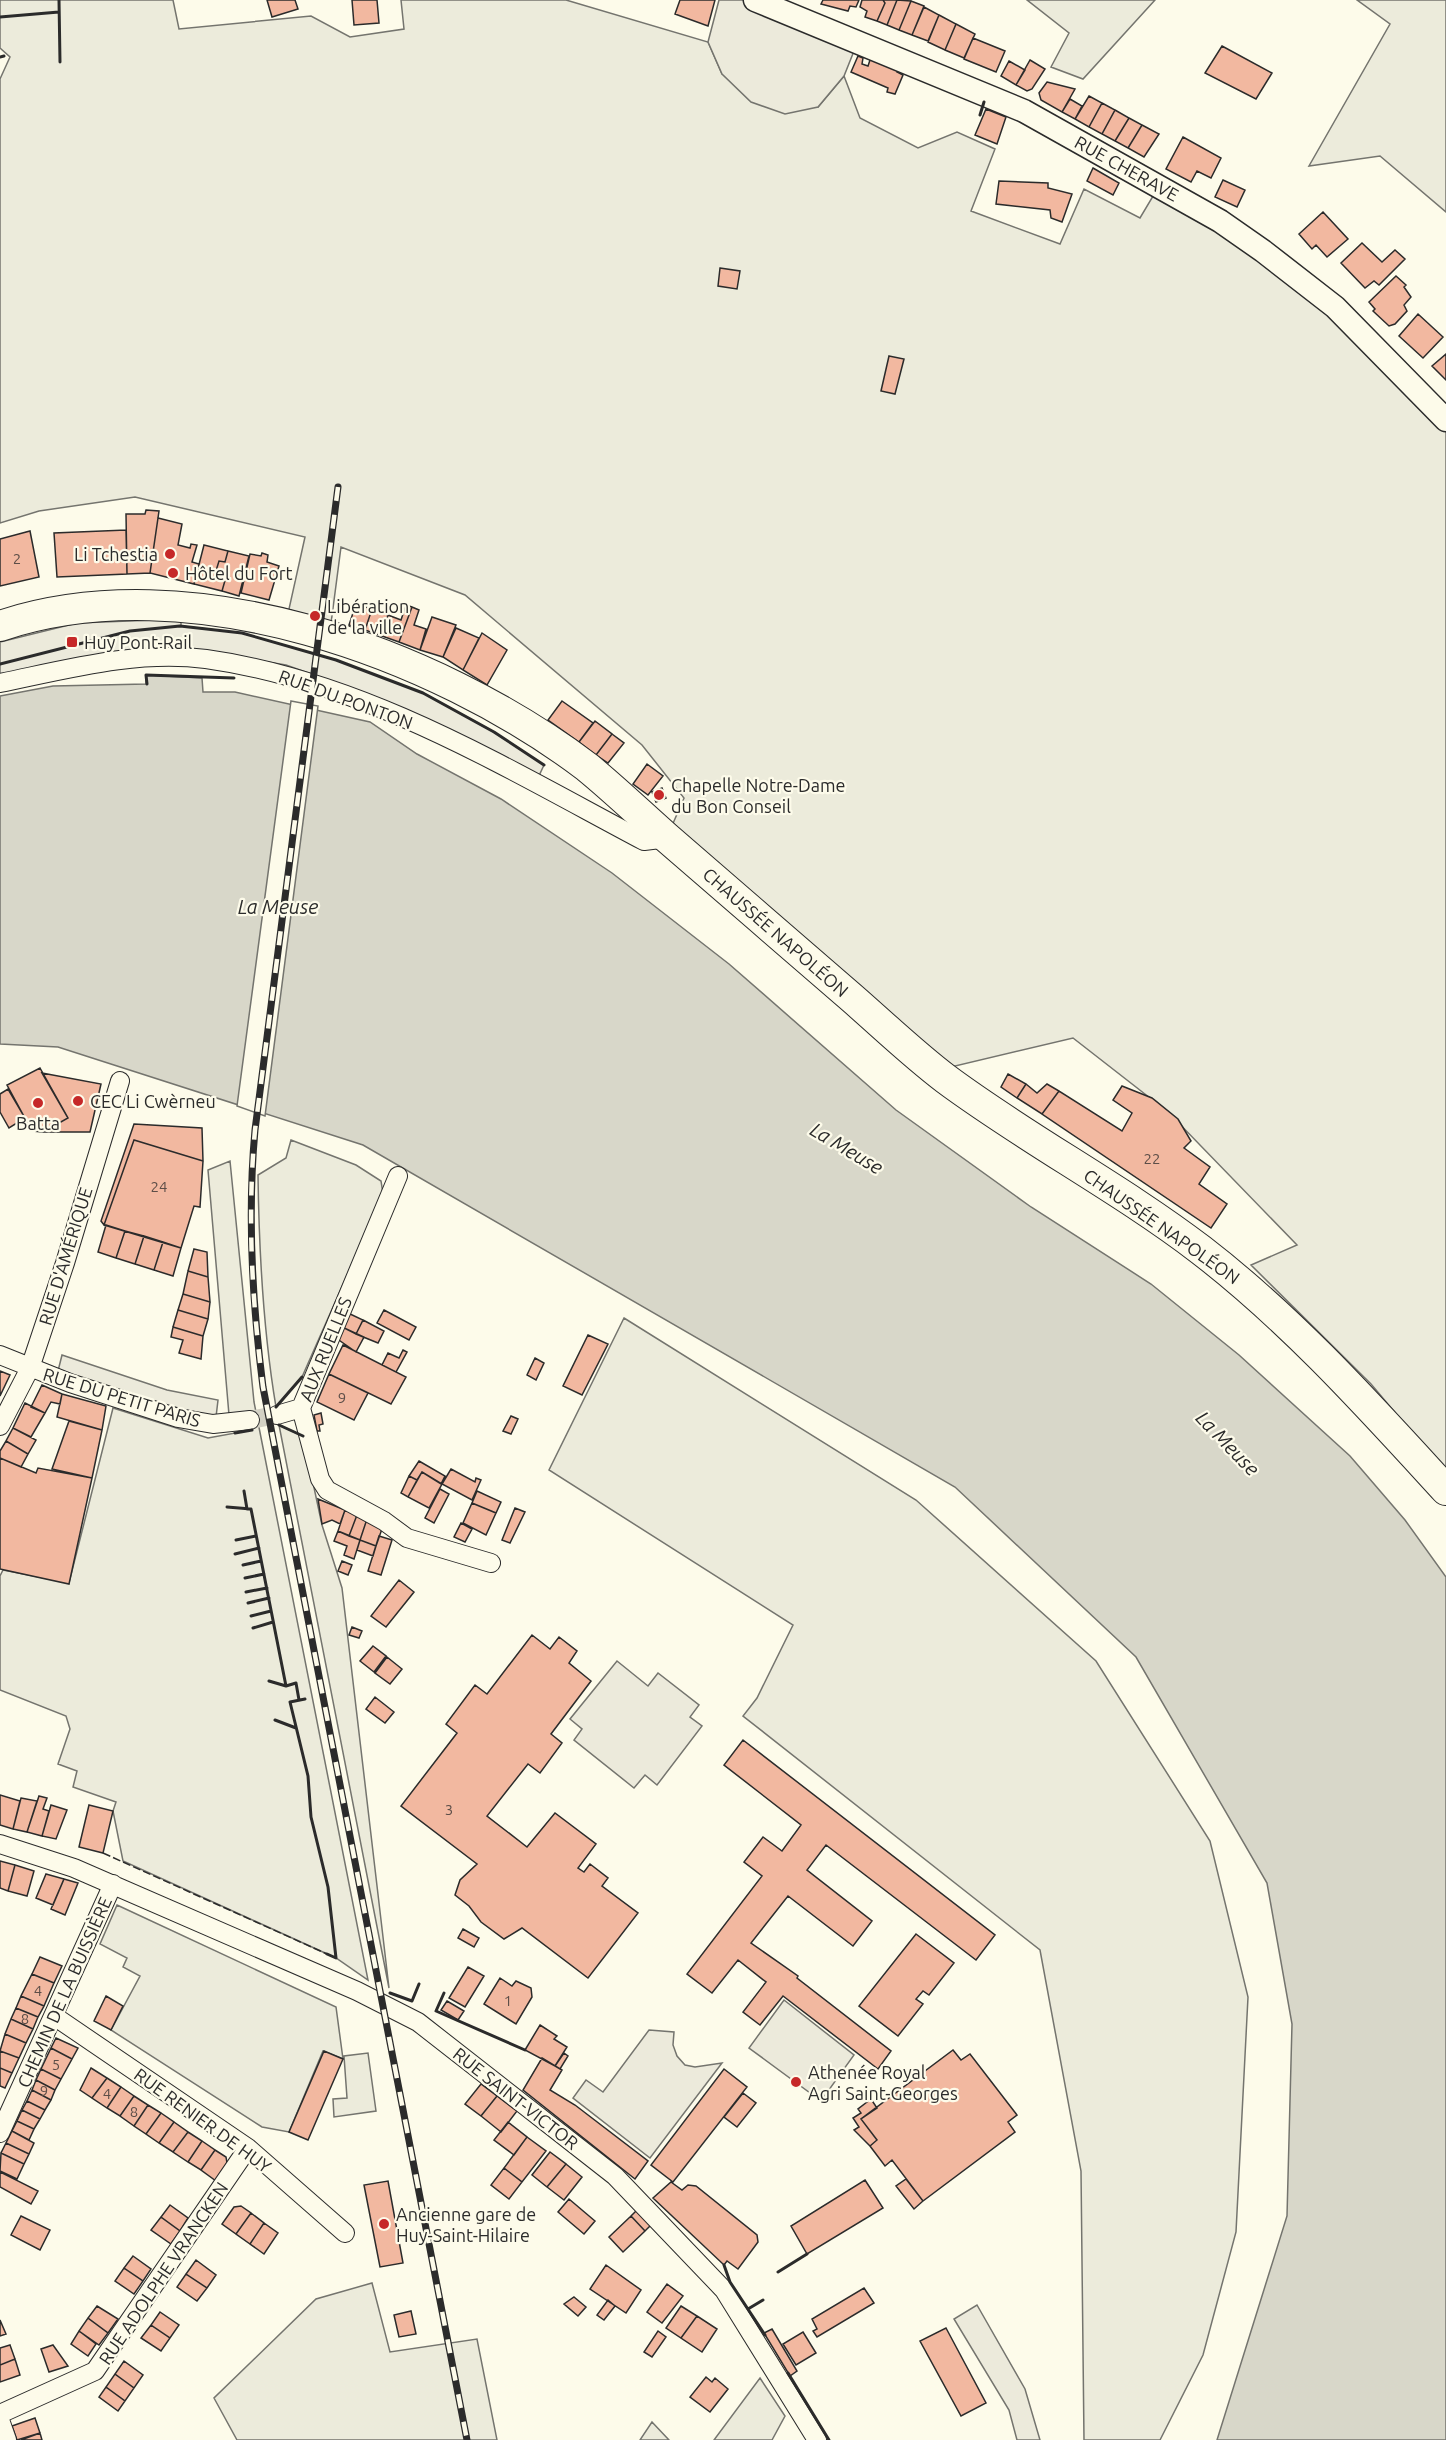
<svg xmlns="http://www.w3.org/2000/svg" width="1446" height="2440" font-family="Ubuntu,sans-serif">
	<rect width="100%" height="100%" fill="#fdfbea"/>
	<!-- green -->
	<path fill="#ecebdb" stroke="#74746e" stroke-width="1.5" d="M0,0H173L179,29L311,16L350,37L404,29L401,0H566L708,42L722,74L818,107L844,76L860,118L918,148L957,132L995,149L971,211L1060,244L1084,189L1140,218L1159,186L1263,251L1446,420V1473L1371,1384L1251,1265L1297,1245L1168,1112L1073,1038L951,1067L671,828L684,798L642,745L465,595L341,547L330,631L289,609L305,537L135,497L39,511L0,523V79L10,57L0,48Z
		M1027,0H1155L1083,79L1051,67L1069,33Z
		M1357,0H1446V212L1380,156L1309,166L1390,24Z
		M291,1140L356,1165L381,1181L383,1194L302,1377L276,1407C263,1330 259,1253 258,1175L286,1158Z
		M230,1161L254,1402L368,1980L336,1958L123,1861L113,1811L116,1802L73,1787L77,1771L58,1764L70,1729L66,1716L0,1690V1576L3,1570L69,1583L113,1408L208,1438L252,1430L248,1413L229,1415L208,1170Z
		M624,1318L916,1500L1096,1661L1210,1841L1248,1997L1236,2232L1203,2355L1160,2440H1084L1081,2171L1040,1950L743,1716L757,1698L793,1625L549,1470Z
		M279,1425L303,1436L322,1525L342,1588L389,1988Z
		M117,1905L336,2007L343,2059L323,2051L289,2132L262,2127L111,2030L140,1976L123,1967L127,1958L100,1944Z
		M368,2053L376,2111L334,2117L333,2099L347,2098L344,2056Z
		M372,2283L390,2352L477,2339L497,2440H237L214,2398L316,2299Z
		M760,2378L785,2416L772,2440H714Z
		M652,2422L669,2440H640Z"/>
	<!-- parking -->
	<path fill="#eceadb" stroke="#74746e" stroke-width="1.5" d="M719,0H755L858,41L844,76L818,107L785,114L751,102L722,74L708,42Z
		M181,619V626L242,633L336,660L423,693L494,732L544,765L537,780L373,696L286,665L208,652L0,678V642L77,623Z
		M62,1355L167,1390L218,1400L216,1417L162,1404L58,1371Z
		M617,1661L648,1686L658,1673L699,1705L690,1717L702,1726L657,1785L645,1775L634,1788L574,1740L582,1729L570,1719Z
		M784,2000L854,2055L821,2101L749,2048Z
		M649,2030L674,2032L673,2045L677,2056L685,2065L695,2067L722,2063L650,2158L573,2098L586,2080L603,2092Z
		M977,2305L1025,2389L1040,2440H1017L1009,2410L954,2319Z"/>
	<!-- water -->
	<path fill="#d8d7c9" stroke="#74746e" stroke-width="1.5" d="M146,675L202,678L203,692H235L370,722L417,754L501,799L612,873L729,964L896,1110L1031,1207L1151,1284L1239,1355L1350,1456L1405,1520L1446,1577V2440H1217L1287,2216L1292,2024L1267,1883L1136,1657L955,1487L363,1145L58,1047L0,1044V696L53,686L146,684Z"/>
	<!-- pier -->
	<path fill="#fdfbea" stroke="#74746e" stroke-width="1.5" d="M291,701L318,706L265,1116L237,1106Z"/>
	<!-- building -->
	<path fill="#f2b8a0" stroke="#2b2b2b" stroke-width="1.5" d="M267,0H295L298,9L272,17Z
		M352,0H377L379,23L354,25Z
		M680,0H715L708,26L675,14Z
		M823,0H859L856,7L850,6L848,11L821,4Z
		M862,0H883L885,3L877,21L865,17L867,11L860,7Z
		M883,0H897L887,25L877,21L885,3Z
		M897,0L911,1L899,30L887,25Z
		M911,1L924,6L912,35L899,30Z
		M924,7L939,15L928,41L912,35Z
		M939,15L956,24L945,50L928,42Z
		M956,24L975,34L964,58L945,50Z
		M973,38L1005,51L996,72L964,59Z
		M1222,46L1272,73L1256,99L1205,73Z
		M858,56L863,58L862,64L868,66L871,57L899,68L897,72L903,75L895,94L887,92L888,88L851,72Z
		M1030,60L1045,69L1032,89L1027,91L1016,85Z
		M1009,61L1025,70L1016,85L1001,76Z
		M1047,82L1075,89L1062,112L1041,100L1039,93Z
		M1089,96L1102,103L1089,127L1075,119Z
		M1070,99L1082,106L1075,119L1062,112Z
		M1102,103L1115,110L1102,134L1089,127Z
		M986,109L1006,117L997,144L975,135Z
		M1115,110L1129,118L1115,141L1102,134Z
		M1129,118L1142,125L1128,148L1115,141Z
		M1142,125L1159,134L1144,157L1128,148Z
		M1183,137L1221,158L1211,178L1197,171L1191,182L1166,169Z
		M1093,168L1119,183L1113,195L1087,181Z
		M1223,180L1245,190L1237,207L1215,197Z
		M999,181L1048,183V188L1072,194L1062,222L1051,218L1050,210L996,204Z
		M1323,212L1348,239L1327,257L1316,245L1312,249L1299,234Z
		M1362,243L1382,262L1395,250L1405,259L1379,285L1374,281L1365,288L1341,263Z
		M720,268L740,271L737,289L718,286Z
		M1396,276L1406,285L1404,287L1411,297L1404,305L1407,311L1395,324L1389,326L1373,311L1375,309L1369,302Z
		M1418,314L1443,337L1423,358L1399,336Z
		M1446,354V380L1432,366Z
		M889,356L904,359L895,394L881,391Z
		M146,510L159,511L150,573L127,574L126,514H145Z
		M158,518L182,524L178,545L190,548L191,544L197,545L192,562L199,564L194,584L150,573Z
		M126,530L127,574L57,577L54,533Z
		M30,531L39,577L0,586V539Z
		M204,545L228,551L225,562L219,561L215,574L226,577L222,591L194,584Z
		M228,551L249,556L239,596L222,591L226,577L215,574L219,561L225,562Z
		M262,553L268,555L267,562L279,566L269,600L241,593L250,554L261,556Z
		M356,604L372,609L365,630L349,625Z
		M406,605L412,607L399,642L382,636L388,615L401,620Z
		M412,607L419,610L414,625L426,629L420,650L399,642Z
		M372,609L388,615L382,636L365,630Z
		M432,617L456,625L443,657L420,650Z
		M456,628L479,638L463,670L443,657Z
		M482,633L507,650L487,685L463,670Z
		M562,701L593,723L579,742L548,720Z
		M595,721L612,734L596,755L579,742Z
		M612,734L624,743L608,763L596,755Z
		M647,764L663,776L648,795L633,784Z
		M662,788L666,798L656,802L652,792Z
		M40,1068L68,1118L43,1132L32,1131L7,1085Z
		M42,1073L101,1084L90,1132H43L68,1118Z
		M1008,1074L1026,1084L1017,1098L1001,1087Z
		M1026,1084L1037,1093L1047,1084L1059,1091L1042,1114L1017,1098Z
		M1122,1086L1152,1098L1178,1119L1191,1141L1184,1148L1210,1167L1199,1184L1227,1204L1211,1228L1042,1114L1059,1091L1122,1131L1132,1113L1113,1100Z
		M8,1089L25,1118L9,1128L0,1112V1094Z
		M134,1124L202,1128L203,1161L134,1140L104,1225L101,1221Z
		M134,1140L203,1161L200,1207L194,1206L181,1248L104,1225Z
		M106,1225L125,1231L116,1258L98,1252Z
		M125,1231L144,1236L135,1264L116,1258Z
		M144,1236L163,1242L154,1270L135,1264Z
		M163,1242L181,1248L173,1276L154,1270Z
		M194,1249L207,1252L208,1277L188,1271Z
		M188,1271L208,1277L210,1302L183,1294Z
		M183,1294L210,1302L208,1319L178,1310Z
		M178,1310L208,1319L203,1336L173,1327Z
		M384,1310L416,1327L409,1340L377,1323Z
		M348,1313L363,1320L356,1334L342,1327Z
		M363,1320L384,1331L378,1343L356,1334Z
		M173,1327L203,1336L201,1359L179,1353L183,1340L171,1337Z
		M342,1327L364,1337L356,1352L336,1338Z
		M588,1335L608,1344L582,1395L563,1386Z
		M343,1345L406,1377L391,1404L329,1374Z
		M403,1350L407,1352L396,1372L382,1365L388,1353L399,1358Z
		M535,1358L544,1363L536,1380L527,1375Z
		M0,1371L10,1375L0,1396Z
		M329,1374L368,1393L354,1420L317,1402Z
		M42,1385L62,1394L60,1404L51,1402L45,1413L31,1407Z
		M62,1394L106,1406L102,1430L57,1417Z
		M25,1403L45,1413L31,1437L13,1428Z
		M321,1413L323,1424L319,1425L320,1431H317L314,1415Z
		M511,1416L518,1419L511,1434L503,1431Z
		M69,1421L102,1430L92,1478L52,1469Z
		M13,1428L36,1440L28,1454L6,1441Z
		M6,1441L28,1454L21,1467L0,1458V1451Z
		M0,1458L36,1473L38,1468L92,1478L69,1584L0,1569Z
		M419,1461L445,1476L441,1484L422,1472L417,1480L409,1476Z
		M451,1469L475,1482L476,1478L481,1480L472,1500L442,1484Z
		M422,1472L442,1484L429,1508L408,1497Z
		M409,1476L417,1480L408,1497L401,1493Z
		M440,1489L449,1494L434,1523L425,1518Z
		M477,1491L501,1502L496,1513L472,1503Z
		M318,1499L345,1510L340,1524L332,1520L322,1524Z
		M472,1503L496,1513L486,1535L463,1523Z
		M515,1508L525,1512L510,1543L502,1540Z
		M345,1510L357,1515L349,1536L338,1531Z
		M357,1515L367,1519L360,1540L349,1536Z
		M367,1519L383,1526L376,1546L360,1540Z
		M461,1523L472,1529L465,1542L454,1537Z
		M338,1531L360,1540L354,1559L344,1555L347,1546L334,1541Z
		M379,1536L392,1540L381,1575L368,1571Z
		M360,1540L376,1546L373,1556L357,1550Z
		M342,1561L352,1565L348,1575L338,1571Z
		M399,1580L414,1592L386,1627L371,1616Z
		M352,1627L362,1631L359,1638L349,1635Z
		M532,1635L550,1649L559,1637L577,1651L569,1663L591,1681L551,1734L562,1743L540,1773L528,1764L487,1816L527,1847L555,1813L596,1844L578,1868L584,1872L590,1864L608,1878L602,1886L638,1913L588,1978L522,1928L504,1939L481,1922L469,1906L455,1895L460,1880L477,1864L401,1806L457,1733L446,1724L475,1685L487,1694Z
		M373,1646L386,1656L374,1672L360,1661Z
		M387,1657L402,1669L390,1684L375,1673Z
		M375,1697L394,1712L385,1723L366,1709Z
		M743,1740L995,1935L976,1960L826,1845L807,1870L872,1921L853,1946L788,1896L751,1943L798,1976L797,1978L891,2051L878,2069L783,1996L760,2025L743,2012L766,1982L738,1960L712,1993L687,1974L762,1876L744,1862L763,1837L782,1851L801,1825L724,1765Z
		M0,1795L20,1801L13,1829L0,1825Z
		M39,1796L47,1798L43,1809L49,1811L42,1836L27,1832Z
		M21,1798L37,1801L27,1832L13,1829Z
		M51,1805L67,1810L56,1839L42,1836Z
		M89,1805L113,1811L103,1853L79,1847Z
		M0,1861L15,1865L8,1891L0,1888Z
		M15,1865L34,1871L27,1896L8,1891Z
		M46,1874L64,1879L53,1905L36,1898Z
		M64,1879L78,1883L65,1915L51,1909Z
		M463,1929L479,1938L474,1947L458,1938Z
		M916,1934L954,1963L929,1995L923,1991L916,1999L923,2004L898,2036L859,2006Z
		M40,1957L62,1966L54,1983L32,1974Z
		M468,1967L484,1976L465,2007L449,1998Z
		M32,1974L54,1983L44,2006L21,1996Z
		M500,1978L512,1986L516,1981L531,1988L532,1997L516,2024L484,2004Z
		M21,1996L44,2006L38,2017L16,2008Z
		M106,1996L123,2006L111,2030L94,2021Z
		M447,2001L464,2011L458,2020L441,2010Z
		M16,2008L38,2017L33,2029L11,2019Z
		M11,2019L33,2029L26,2043L5,2034Z
		M540,2025L557,2036L554,2039L567,2047L555,2066L525,2050Z
		M5,2034L26,2043L19,2058L0,2051Z
		M56,2038L78,2048L72,2059L51,2048Z
		M51,2048L72,2059L61,2079L41,2069Z
		M953,2050L961,2060L970,2054L1017,2115L1008,2122L1015,2132L923,2201L892,2160L885,2166L870,2146L877,2140L861,2119Z
		M0,2051L19,2058L12,2073L0,2068Z
		M324,2051L343,2059L308,2140L289,2132Z
		M564,2053L568,2056L560,2069L555,2066Z
		M542,2058L562,2070L550,2090L575,2105L648,2161L635,2179L523,2090Z
		M0,2068L12,2073L5,2088L0,2086Z
		M91,2068L107,2078L92,2098L80,2090Z
		M41,2069L61,2079L55,2090L36,2080Z
		M724,2069L747,2087L673,2182L651,2165Z
		M107,2078L121,2087L107,2108L92,2098Z
		M36,2080L55,2090L51,2100L32,2090Z
		M481,2084L497,2096L481,2116L465,2104Z
		M121,2087L134,2096L120,2116L107,2108Z
		M32,2090L51,2100L45,2110L27,2101Z
		M743,2093L756,2103L737,2127L724,2117Z
		M134,2096L148,2105L134,2126L120,2116Z
		M497,2096L517,2111L501,2132L481,2116Z
		M871,2099L877,2108L861,2119L877,2140L870,2146L854,2130L859,2127L853,2118L861,2113L858,2109Z
		M27,2101L45,2110L40,2119L22,2110Z
		M148,2105L161,2113L146,2134L134,2126Z
		M22,2110L40,2119L34,2129L17,2121Z
		M161,2113L174,2122L159,2143L146,2134Z
		M17,2121L34,2129L29,2140L12,2131Z
		M174,2122L188,2132L173,2152L159,2143Z
		M508,2122L527,2137L514,2155L494,2140Z
		M12,2131L34,2143L29,2154L6,2143Z
		M188,2132L202,2141L188,2162L173,2152Z
		M527,2137L546,2151L522,2182L504,2168Z
		M202,2141L215,2150L201,2170L188,2162Z
		M6,2143L29,2154L24,2164L1,2153Z
		M215,2150L226,2157L227,2163L216,2181L201,2170Z
		M550,2152L566,2164L547,2187L532,2175Z
		M1,2153L24,2164L17,2179L0,2171Z
		M566,2164L582,2177L564,2200L547,2187Z
		M504,2168L522,2182L509,2199L491,2185Z
		M0,2172L38,2191L31,2204L0,2187Z
		M906,2179L923,2201L914,2209L896,2186Z
		M865,2180L883,2208L807,2254L791,2226Z
		M388,2181L403,2263L380,2267L364,2185Z
		M671,2182L682,2190L688,2185L696,2186L757,2235L758,2242L738,2269L727,2261L724,2265L653,2198Z
		M569,2199L595,2221L584,2234L558,2212Z
		M170,2205L188,2218L180,2231L161,2217Z
		M241,2206L251,2213L236,2234L222,2224L234,2207Z
		M639,2208L653,2223L645,2231L631,2216Z
		M251,2213L264,2223L250,2244L236,2234Z
		M21,2216L50,2230L40,2250L11,2235Z
		M631,2216L645,2231L623,2252L609,2237Z
		M161,2217L180,2231L171,2244L151,2230Z
		M264,2223L278,2233L264,2254L250,2244Z
		M133,2256L151,2269L143,2281L124,2268Z
		M196,2260L216,2275L207,2288L186,2274Z
		M606,2265L641,2290L626,2313L590,2289Z
		M124,2268L143,2281L134,2294L115,2281Z
		M186,2274L207,2288L197,2301L177,2287Z
		M667,2284L683,2296L662,2323L647,2312Z
		M864,2288L874,2303L817,2337L813,2331L817,2329L812,2319Z
		M574,2297L586,2307L578,2316L564,2304Z
		M608,2300L615,2306L604,2320L597,2315Z
		M97,2306L118,2319L108,2333L88,2318Z
		M681,2306L697,2316L681,2338L666,2328Z
		M411,2311L416,2334L399,2337L394,2315Z
		M160,2312L179,2325L170,2338L151,2325Z
		M697,2316L717,2329L702,2352L681,2338Z
		M88,2318L108,2333L99,2345L79,2331Z
		M0,2320L6,2334L0,2336Z
		M151,2325L170,2338L161,2351L141,2338Z
		M946,2328L986,2403L961,2416L920,2341Z
		M772,2329L797,2371L790,2376L764,2333Z
		M79,2331L96,2344L88,2356L71,2344Z
		M658,2331L666,2337L652,2357L644,2352Z
		M803,2332L816,2353L796,2365L783,2344Z
		M10,2345L15,2359L0,2365V2348Z
		M53,2345L68,2366L49,2372L41,2349Z
		M15,2359L20,2375L0,2382V2365Z
		M124,2361L143,2375L134,2388L115,2374Z
		M115,2374L134,2388L125,2401L106,2387Z
		M706,2377L712,2382L715,2378L728,2389L710,2412L690,2397Z
		M106,2387L125,2401L118,2411L99,2397Z
		M35,2418L40,2433L17,2440L12,2426Z
		M40,2433L42,2440H21Z"/>
	<g fill="none" stroke-linecap="round" stroke-linejoin="round">
		<!-- minor-tunnel -->
		<path stroke="#d3d1c4" stroke-width="18" stroke-dasharray="18 9" stroke-linecap="butt" d="M250,1420L277,1415"/>
		<!-- minor casing -->
		<g stroke="#2b2b2b" stroke-width="20">
			<path id="minor" d="M0,683C68,669 137,650 206,659C364,681 506,768 644,841L668,838
				M398,1176L301,1408L320,1479L327,1490L384,1521L407,1538L491,1563
				M0,1355L70,1383L178,1418L213,1424L250,1420
				M277,1415L301,1408
				M0,1426L30,1368L65,1263L120,1081
				M0,1844L74,1868L357,1991L418,2022L615,2176L724,2290L817,2440
				M54,2016L248,2148L345,2233
				M0,2133L113,1884
				M0,2414L95,2371L248,2148
				M0,2420L7,2440"/>
		</g>
		<!-- tertiary casing -->
		<g stroke="#2b2b2b" stroke-width="25">
			<path id="tertiary" d="M755,0L1024,111L1220,221L1263,251L1335,307L1446,420"/>
		</g>
		<!-- primary casing -->
		<g stroke="#2b2b2b" stroke-width="32">
			<path id="primary" d="M0,626C188,563 435,652 587,767C614,789 640,814 666,837C728,891 790,944 852,998C883,1025 913,1054 946,1079C1028,1140 1120,1188 1201,1250C1292,1320 1369,1406 1446,1490"/>
		</g>
		<!-- minor -->
		<use href="#minor" stroke="#fdfbea" stroke-width="18"/>
		<!-- tertiary -->
		<use href="#tertiary" stroke="#fdfbea" stroke-width="22"/>
		<!-- primary -->
		<use href="#primary" stroke="#fdfbea" stroke-width="30"/>
		<!-- rail casing -->
		<g stroke="#2b2b2b" stroke-width="7">
			<path id="rail" d="M338,487L255,1130C247,1217 252,1301 263,1387L467,2440"/>
		</g>
		<!-- rail -->
		<use href="#rail" stroke="#fdfbea" stroke-width="4.5" stroke-dasharray="14" stroke-linecap="butt"/>
		<!-- fence -->
		<path stroke="#2b2b2b" stroke-width="1.5" stroke-dasharray="8 3" stroke-linecap="butt" d="M103,1853L327,1954"/>
		<!-- wall -->
		<path stroke="#2b2b2b" stroke-width="3" d="M59,0L60,62
			M0,17L59,12
			M0,57L4,56
			M980,115L984,102
			M0,664L130,631L180,626L242,633L336,660L423,693L494,732L544,765
			M147,684L146,675L234,678
			M276,1407L302,1377
			M279,1425L303,1436
			M235,1433L252,1430
			M244,1491L247,1509
			M227,1507L251,1509L286,1686L296,1683L299,1700
			M236,1540L256,1536
			M235,1554L259,1548
			M243,1565L261,1561
			M245,1578L264,1574
			M246,1592L267,1588
			M248,1603L269,1598
			M251,1616L271,1611
			M253,1628L273,1622
			M269,1681L286,1686
			M305,1699L290,1702L308,1776L311,1817L328,1887L336,1958L327,1954
			M275,1720L296,1728
			M390,1993L412,2001L419,1984
			M444,1993L436,2011L525,2050
			M724,2265L730,2282L765,2335
			M778,2272L807,2254
			M748,2309L763,2300
			M788,2373L829,2440"/>
	</g>
	<!-- markers -->
	<g fill="#c62828" stroke="#fdfbea" stroke-width="2">
		<circle cx="170" cy="554" r="6"/>
		<circle cx="173" cy="573" r="6"/>
		<circle cx="315" cy="616" r="6"/>
		<rect x="66" y="636" width="12" height="12" rx="3"/>
		<circle cx="659" cy="795" r="6"/>
		<circle cx="78" cy="1101" r="6"/>
		<circle cx="38" cy="1103" r="6"/>
		<circle cx="796" cy="2082" r="6"/>
		<circle cx="384" cy="2224" r="6"/>
	</g>
	<g text-anchor="middle" dominant-baseline="central" stroke-width="4.5" stroke-linejoin="round" paint-order="stroke">
		<!-- number labels -->
		<g font-size="15" fill="#5d4e48">
			<text x="17" y="558">2</text>
			<text x="1152" y="1158">22</text>
			<text x="159" y="1186">24</text>
			<text x="342" y="1397">9</text>
			<text x="449" y="1809">3</text>
			<text x="38" y="1990">4</text>
			<text x="508" y="2000">1</text>
			<text x="25" y="2018">8</text>
			<text x="56" y="2064">5</text>
			<text x="44" y="2090">9</text>
			<text x="107" y="2093">4</text>
			<text x="134" y="2111">8</text>
		</g>
		<!-- street labels -->
		<g font-size="18" fill="#2b2b2b" stroke="#fdfbea">
			<text transform="translate(1127 168) rotate(29)">RUE CHERAVE</text>
			<text transform="translate(346 699) rotate(20)">RUE DU PONTON</text>
			<text transform="translate(776 932) rotate(41)">CHAUSSÉE NAPOLÉON</text>
			<text transform="translate(1162 1226) rotate(35)">CHAUSSÉE NAPOLÉON</text>
			<text transform="translate(65 1256) rotate(-73)">RUE D'AMÉRIQUE</text>
			<text transform="translate(325 1349) rotate(-68)">AUX RUELLES</text>
			<text transform="translate(122 1397) rotate(17)">RUE DU PETIT PARIS</text>
			<text transform="translate(64 1992) rotate(-66)">CHEMIN DE LA BUISSIÈRE</text>
			<text transform="translate(516 2098) rotate(38)">RUE SAINT-VICTOR</text>
			<text transform="translate(203 2120) rotate(36)">RUE RENIER DE HUY</text>
			<text transform="translate(163 2273) rotate(-56)">RUE ADOLPHE VRANCKEN</text>
		</g>
		<!-- poi labels -->
		<g font-size="18" fill="#2b2b2b" stroke="#fdfbea" text-anchor="start">
			<text x="158" y="554" text-anchor="end">Li Tchestia</text>
			<text x="185" y="573">Hôtel du Fort</text>
			<text x="327" y="606">Libération<tspan x="327" dy="21">de la ville</tspan></text>
			<text x="84" y="642">Huy Pont-Rail</text>
			<text x="671" y="785">Chapelle Notre-Dame<tspan x="671" dy="21">du Bon Conseil</tspan></text>
			<text x="90" y="1101">CEC Li Cwèrneu</text>
			<text x="38" y="1123" text-anchor="middle">Batta</text>
			<text x="808" y="2072">Athenée Royal<tspan x="808" dy="21">Agri Saint-Georges</tspan></text>
			<text x="396" y="2214">Ancienne gare de<tspan x="396" dy="21">Huy-Saint-Hilaire</tspan></text>
		</g>
		<!-- water labels -->
		<g font-size="20" font-style="italic" fill="#2b2b2b" stroke="#fdfbea">
			<text x="278" y="906">La Meuse</text>
			<text transform="translate(847 1148) rotate(31)">La Meuse</text>
			<text transform="translate(1228 1443) rotate(46)">La Meuse</text>
		</g>
	</g>
</svg>
